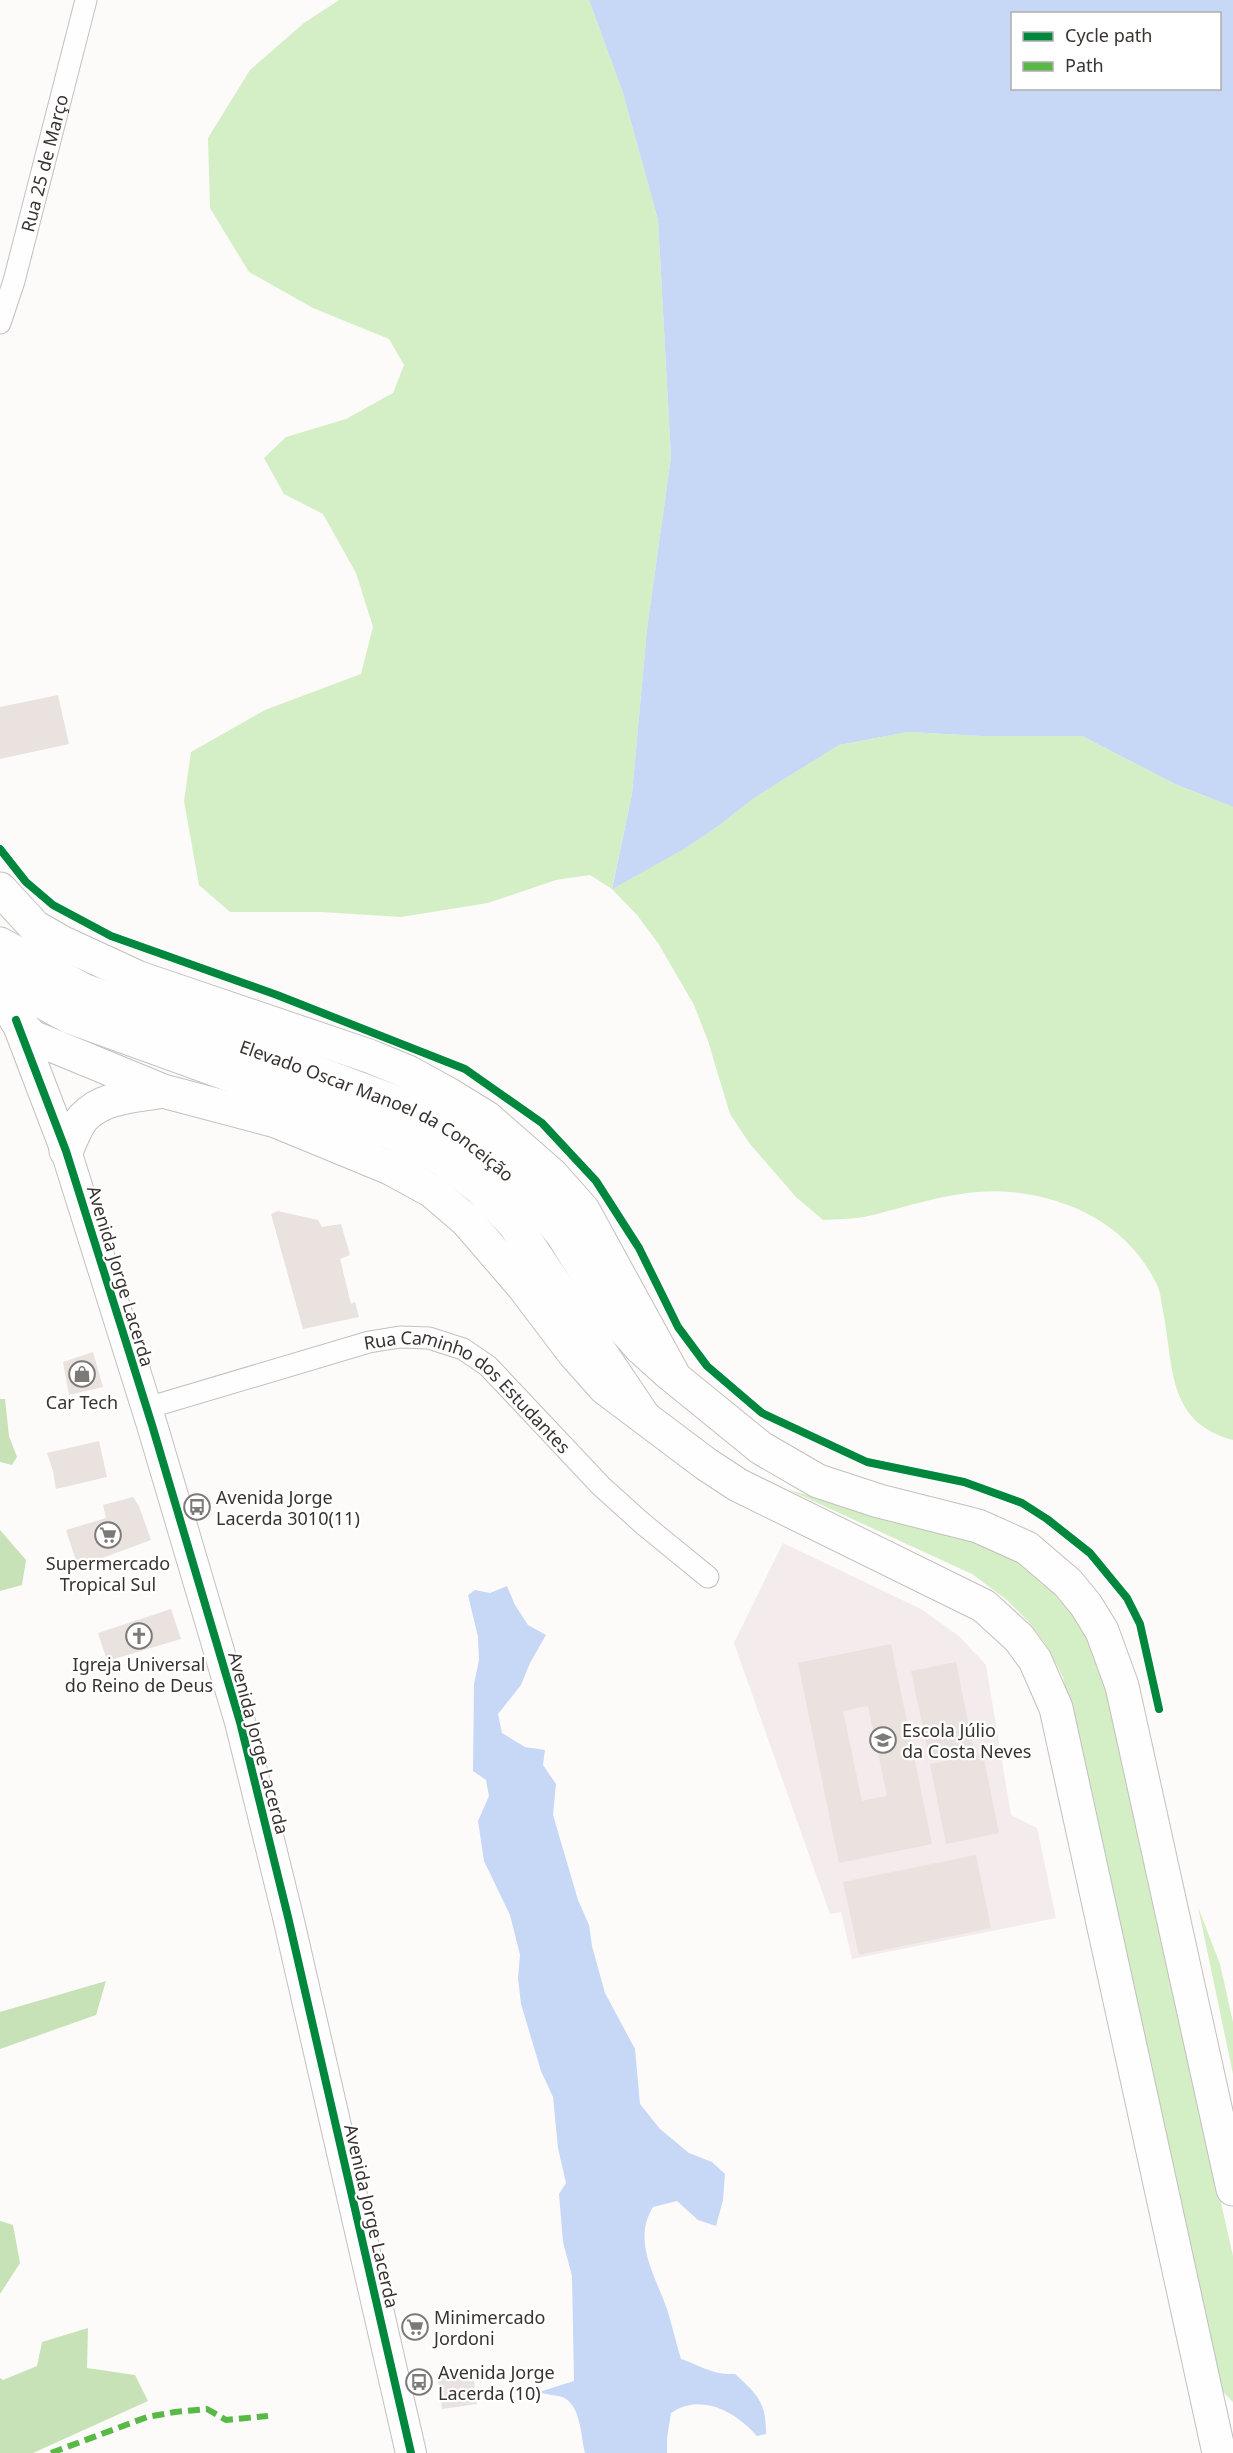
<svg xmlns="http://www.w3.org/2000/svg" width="1233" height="2453" font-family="'Noto Sans',sans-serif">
	<rect width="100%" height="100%" fill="#fcfbfa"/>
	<!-- education -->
	<path fill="#f4ebec" d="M783,1543L921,1609L959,1636L986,1665L1011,1815L1037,1828L1056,1918L852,1959L841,1912L830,1914L734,1643Z"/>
	<!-- green -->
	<path fill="#d4eec5" d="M339,0H589L623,93L658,220L671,457L647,629L632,794L612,888L686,848L721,824L754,798L839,745L908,732L982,736H1082L1175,784L1233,807V1440C1166,1422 1174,1366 1163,1311C1161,1303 1161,1292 1157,1285C1130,1227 1072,1198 1011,1192C961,1187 912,1206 864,1217C851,1219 836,1219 823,1220L796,1197L750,1144L730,1114L708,1041L694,1005L658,943L637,915L612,889L590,875L556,880L488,903L401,917L322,912H230L199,885L184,801L191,752L265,710L361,674L373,627L356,573L323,514L284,494L264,458L286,437L346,419L393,393L404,365L389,339L313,308L249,272L210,208L208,138L250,70L304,23Z
		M787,1489L879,1517L985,1544L1023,1565L1060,1592L1088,1639L1103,1678L1233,2256V2402L1222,2391L1063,1677L1046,1645L1028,1621L1007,1600L972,1574Z
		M1198,1907L1220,1964L1233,2022V2074Z"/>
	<!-- forest -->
	<path fill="#c7e2b7" d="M0,1399H5L9,1436L17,1457L12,1465L0,1462Z
		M0,1530L26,1560L22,1585L0,1591Z
		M106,1981L96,2015L0,2049V2012Z
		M0,2221L13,2225L20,2263L0,2294Z
		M88,2328L87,2368L135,2375L148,2401L33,2453H0V2378L3,2380L37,2366L42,2342Z"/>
	<!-- water -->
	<path fill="#c7d7f6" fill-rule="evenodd" d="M589,0H1233V807L1175,784L1082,736H982L908,732L839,745L754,798L721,824L686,848L612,889L632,794L647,629L671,457L658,220L623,93ZM1012,14H1220V88H1012Z
		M507,1586L515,1605L528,1625L546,1635L530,1663L521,1685L498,1714L502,1733L525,1747L545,1750L543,1765L556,1784L553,1815L578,1900L589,1925L592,1946L605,1993L635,2049L640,2104L660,2129L689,2153L712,2162L725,2174L723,2200L716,2226L698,2220L677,2201L653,2207C632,2241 655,2275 667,2309C672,2325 676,2343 681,2359C702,2366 712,2375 735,2374C758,2395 766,2402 766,2434L757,2436C736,2412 701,2392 671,2413L667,2438V2453H585C581,2437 581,2404 562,2397C555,2395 547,2395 539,2392L574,2381L572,2276L563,2242L559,2194L566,2183L558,2148L553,2097L541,2071L521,2004L518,1978L520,1955L510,1915L484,1861L478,1821L489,1796L486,1780L473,1771L474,1684L479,1660L478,1637L468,1595L475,1590L490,1593Z"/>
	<!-- building -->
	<path fill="#e9e2de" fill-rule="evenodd" d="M58,695L69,744L0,759V707Z
		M278,1211L318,1220L322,1227L341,1224L350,1255L340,1259L351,1304L355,1302L359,1317L303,1329L271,1214Z
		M93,1352L103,1387L69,1395L63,1362Z
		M99,1441L107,1477L56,1489L53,1471L47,1453Z
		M133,1497L139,1506L151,1540L78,1567L66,1530L106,1518L103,1505Z
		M171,1609L181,1639L107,1661L98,1633Z
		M891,1644L932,1844L839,1863L798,1663ZM868,1706L887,1796L862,1801L843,1711Z
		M956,1662L973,1747L929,1756L911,1671Z
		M983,1754L999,1833L946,1844L930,1764Z
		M976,1855L991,1928L859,1955L843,1882Z
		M473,2374L477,2404L442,2409L438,2379Z"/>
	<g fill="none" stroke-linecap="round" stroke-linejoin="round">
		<!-- street casing -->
		<g stroke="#c3c0be" stroke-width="23">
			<g id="street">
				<path id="s1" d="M0,323L14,281L86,0"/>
				<path id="s2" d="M147,1408L369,1342L400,1337L429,1338L463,1349L488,1366L601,1486L642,1523L708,1577"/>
			</g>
		</g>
		<!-- secondary casing -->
		<g stroke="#c3c0be" stroke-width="32">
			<path id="secondary" d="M16,1020L66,1151L152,1425L240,1722L288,1917L411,2453"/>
		</g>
		<!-- primary casing -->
		<g stroke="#c3c0be" stroke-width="35">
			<g id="primary">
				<path id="s3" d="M0,944L83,990L296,1065L408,1107L434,1120L465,1139L501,1168L537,1203L563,1235L613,1316L640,1347L670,1374"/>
				<path d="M0,979L70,1017L394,1134L446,1161L480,1188L515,1225L642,1414"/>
			</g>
		</g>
		<!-- highway casing -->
		<g stroke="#c3c0be" stroke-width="35">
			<path id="highway" d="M0,889L35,927L63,943L139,978L369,1056L408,1072L448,1094L487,1118L552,1175L583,1210L675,1378L761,1448L818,1481L879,1501L978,1526L1027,1548L1068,1583L1086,1605L1102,1631L1122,1686L1233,2189
				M0,981L16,1020L32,1037L163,1091L276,1121L390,1168L432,1191L467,1221L523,1286L573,1352L605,1388L706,1464L738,1485L984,1606L1019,1638L1035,1660L1056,1708L1219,2453
				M66,1151C71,1141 76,1126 83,1118C103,1096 136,1096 163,1091"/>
		</g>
		<!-- street -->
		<use href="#street" stroke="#fffefe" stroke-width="21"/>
		<!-- secondary -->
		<use href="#secondary" stroke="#fffefe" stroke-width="30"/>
		<!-- primary -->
		<use href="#primary" stroke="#fffefe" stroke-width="33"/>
		<!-- highway -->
		<use href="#highway" stroke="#fffefe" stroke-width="33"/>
		<!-- quiet -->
		<path stroke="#58b947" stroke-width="6" stroke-dasharray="12 6" stroke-linecap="butt" d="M51,2453L147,2417L175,2412L207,2409L226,2420L268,2416"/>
		<!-- cycleway casing -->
		<g stroke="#fff" stroke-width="11">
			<path id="cycleway" d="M0,849L26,882L53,905L111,936L277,995L465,1069L542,1123L596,1181L639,1248L678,1327L707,1366L762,1413L867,1462L964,1482L1022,1503L1047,1519L1090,1553L1127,1598L1140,1624L1159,1709
				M16,1020L66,1151L152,1425L240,1722L288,1917L411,2453"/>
		</g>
		<!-- cycleway -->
		<use href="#cycleway" stroke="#00873e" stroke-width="8"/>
	</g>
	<!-- icons -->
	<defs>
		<g id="shop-ring" transform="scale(1.35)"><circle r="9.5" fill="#fff" stroke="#7d7977" stroke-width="1.5"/><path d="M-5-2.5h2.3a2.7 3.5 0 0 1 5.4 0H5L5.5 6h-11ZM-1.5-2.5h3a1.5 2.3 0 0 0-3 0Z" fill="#7d7977"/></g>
		<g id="bus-ring" transform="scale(1.35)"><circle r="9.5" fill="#fff" stroke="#7d7977" stroke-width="1.5"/><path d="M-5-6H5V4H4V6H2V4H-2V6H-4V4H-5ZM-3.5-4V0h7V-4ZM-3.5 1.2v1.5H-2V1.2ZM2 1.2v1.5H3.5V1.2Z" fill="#7d7977"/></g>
		<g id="supermarket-ring" transform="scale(1.35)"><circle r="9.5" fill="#fff" stroke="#7d7977" stroke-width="1.5"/><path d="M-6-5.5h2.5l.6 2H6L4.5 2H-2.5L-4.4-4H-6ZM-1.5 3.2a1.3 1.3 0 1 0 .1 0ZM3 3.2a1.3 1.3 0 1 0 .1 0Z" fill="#7d7977"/></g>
		<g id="church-ring" transform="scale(1.35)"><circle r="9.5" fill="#fff" stroke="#7d7977" stroke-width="1.5"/><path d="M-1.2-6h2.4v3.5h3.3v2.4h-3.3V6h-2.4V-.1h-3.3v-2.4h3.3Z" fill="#7d7977"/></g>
		<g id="school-ring" transform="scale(1.35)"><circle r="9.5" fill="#fff" stroke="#7d7977" stroke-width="1.5"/><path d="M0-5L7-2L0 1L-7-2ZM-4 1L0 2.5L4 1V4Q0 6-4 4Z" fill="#7d7977"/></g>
	</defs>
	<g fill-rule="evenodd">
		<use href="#shop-ring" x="82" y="1374"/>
		<use href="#bus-ring" x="197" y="1507"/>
		<use href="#supermarket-ring" x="108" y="1535"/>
		<use href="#church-ring" x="139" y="1636"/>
		<use href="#school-ring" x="883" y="1740"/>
		<use href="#supermarket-ring" x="415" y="2327"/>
		<use href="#bus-ring" x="419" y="2382"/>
	</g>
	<g text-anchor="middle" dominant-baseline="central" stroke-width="4.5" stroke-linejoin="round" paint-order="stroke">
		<!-- street labels -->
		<g font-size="18" fill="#393330" stroke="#fff">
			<text stroke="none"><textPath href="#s1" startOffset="166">Rua 25 de Março</textPath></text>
			<text stroke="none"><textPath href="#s3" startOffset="414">Elevado Oscar Manoel da Conceição</textPath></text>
			<text transform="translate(121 1276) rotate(73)">Avenida Jorge Lacerda</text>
			<text stroke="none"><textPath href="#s2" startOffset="350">Rua Caminho dos Estudantes</textPath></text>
			<text transform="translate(259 1743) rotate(75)">Avenida Jorge Lacerda</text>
			<text transform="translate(372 2216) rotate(77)">Avenida Jorge Lacerda</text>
		</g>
		<!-- poi labels -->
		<g font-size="18" fill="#393330" stroke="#fff" text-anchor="start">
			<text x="82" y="1402" text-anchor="middle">Car Tech</text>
			<text x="216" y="1497">Avenida Jorge<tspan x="216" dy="21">Lacerda 3010(11)</tspan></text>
			<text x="108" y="1563" text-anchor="middle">Supermercado<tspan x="108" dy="21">Tropical Sul</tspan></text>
			<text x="139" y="1664" text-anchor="middle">Igreja Universal<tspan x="139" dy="21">do Reino de Deus</tspan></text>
			<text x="902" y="1730">Escola Júlio<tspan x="902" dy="21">da Costa Neves</tspan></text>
			<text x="434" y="2317">Minimercado<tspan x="434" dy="21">Jordoni</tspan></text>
			<text x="438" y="2372">Avenida Jorge<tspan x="438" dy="21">Lacerda (10)</tspan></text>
		</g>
	</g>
	<!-- legend -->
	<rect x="1011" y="12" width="210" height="78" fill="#ffffff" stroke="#b0adac" stroke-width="1.5"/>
	<rect x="1023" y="32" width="30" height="9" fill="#00873e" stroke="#b0adac" stroke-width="1.5"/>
	<text x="1065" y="42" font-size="18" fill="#393330">Cycle path</text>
	<rect x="1023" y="62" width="30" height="9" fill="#58b947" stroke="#b0adac" stroke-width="1.5"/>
	<text x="1065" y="72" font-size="18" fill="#393330">Path</text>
</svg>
